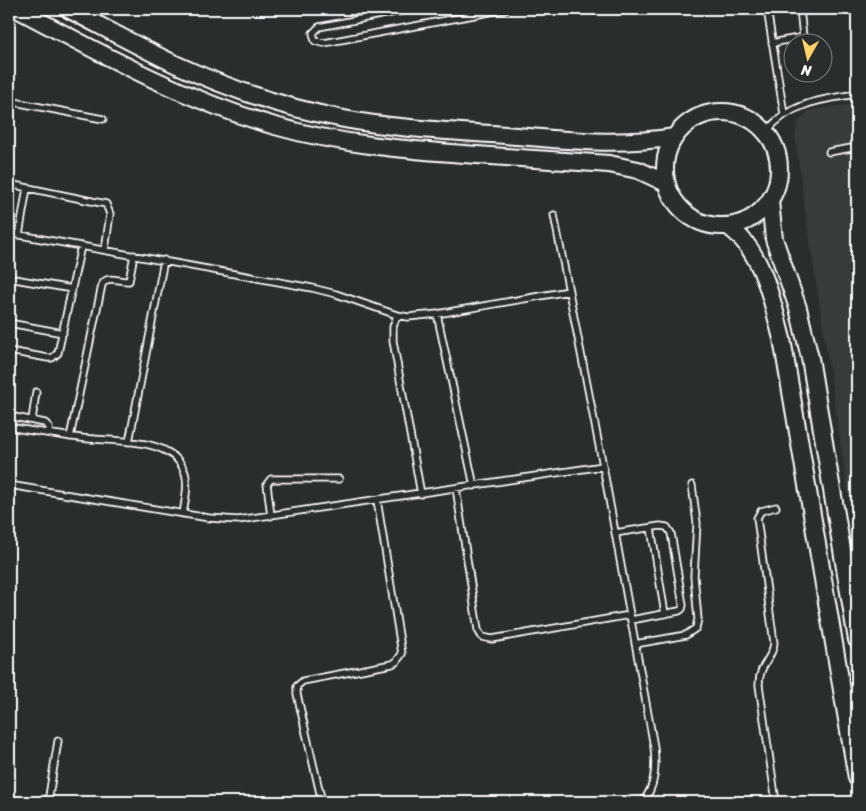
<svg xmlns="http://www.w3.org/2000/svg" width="866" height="811" font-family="Sriracha,sans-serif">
	<rect width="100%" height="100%" fill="#2a2d2e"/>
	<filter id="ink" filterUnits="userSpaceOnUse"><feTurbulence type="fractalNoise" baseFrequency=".02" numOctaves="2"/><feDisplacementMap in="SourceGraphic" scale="10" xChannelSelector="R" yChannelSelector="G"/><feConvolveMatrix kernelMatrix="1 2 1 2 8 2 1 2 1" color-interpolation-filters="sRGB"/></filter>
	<g filter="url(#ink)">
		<!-- built -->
		<path fill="#373a3b" d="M857,104V527V525L853,526L803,195L795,136L798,122L809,111L821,108Z"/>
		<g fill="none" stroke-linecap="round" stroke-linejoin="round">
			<!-- lane casing -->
			<g stroke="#fff" stroke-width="9">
				<path id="lane" d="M405,9L401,11L319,27L313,33L315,41L324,43L506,9
					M767,9L784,114
					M772,43L803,37L800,9
					M9,101L103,119
					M766,132C789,103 823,99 857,94
					M829,152L857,147
					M9,184L106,204L110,214L105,250
					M554,215L603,466L654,747C656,766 656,788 642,802
					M9,233L312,288L336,294L397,315L408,317L437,314L569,291
					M19,235L27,188
					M9,278L72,289
					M437,314L474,486
					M397,315L393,327V341L421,494
					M9,323L63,333
					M9,351L48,358H52L58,353L81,246
					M9,416L45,423L49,427V433
					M32,420L36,392
					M9,427C33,431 57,435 81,438C110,442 168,436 183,468C190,481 185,500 183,514
					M70,437L102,285C107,274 120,282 129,281L134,255
					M129,442L164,260
					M9,485L209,518L238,520L603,466
					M456,488L478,630L482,637L492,639L630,615
					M271,516L267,484L271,479H339
					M651,528L665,614
					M615,533L660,526L667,527L671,533L683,605L682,609L679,611L631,620
					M846,560L857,558
					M635,644L686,635L696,628L698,619L694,576L697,523L692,485
					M48,802L58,741
					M322,802L297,694V686L303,681L392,664L396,662L402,654L377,500
					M776,802L759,685C759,663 772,661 774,643L757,518L761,511L776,507"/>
			</g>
			<!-- primary casing -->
			<g stroke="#fff" stroke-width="20">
				<path id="primary" d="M17,9C100,53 184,100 275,126C341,145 409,150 477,155C521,158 565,161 609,164L638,170L666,183
					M68,9C103,27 139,47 175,64C229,89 286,108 344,119C397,129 452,131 505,135C562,140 618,146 675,137
					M665 169a57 57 0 1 1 114 0a57 57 0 1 1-114 0Z
					M770,201L774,239L798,308L810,358L857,640
					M728,226C733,230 738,234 742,239C765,264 774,308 782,339L857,778"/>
			</g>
			<!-- lane -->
			<use href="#lane" stroke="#2a2d2e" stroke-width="5.5"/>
			<!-- primary -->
			<use href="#primary" stroke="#2a2d2e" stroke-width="16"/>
		</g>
	</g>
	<!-- margin -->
	<rect width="866" height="811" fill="none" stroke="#2a2d2e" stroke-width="30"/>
	<rect x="15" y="15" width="836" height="781" fill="none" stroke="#fff" stroke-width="2" filter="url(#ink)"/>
	<!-- north arrow -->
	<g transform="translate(808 58) rotate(188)"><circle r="24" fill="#2a2d2e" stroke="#7f8182"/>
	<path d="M0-4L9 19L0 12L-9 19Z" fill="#ffd166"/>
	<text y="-8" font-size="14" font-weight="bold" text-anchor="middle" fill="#ffffff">N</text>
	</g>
</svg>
